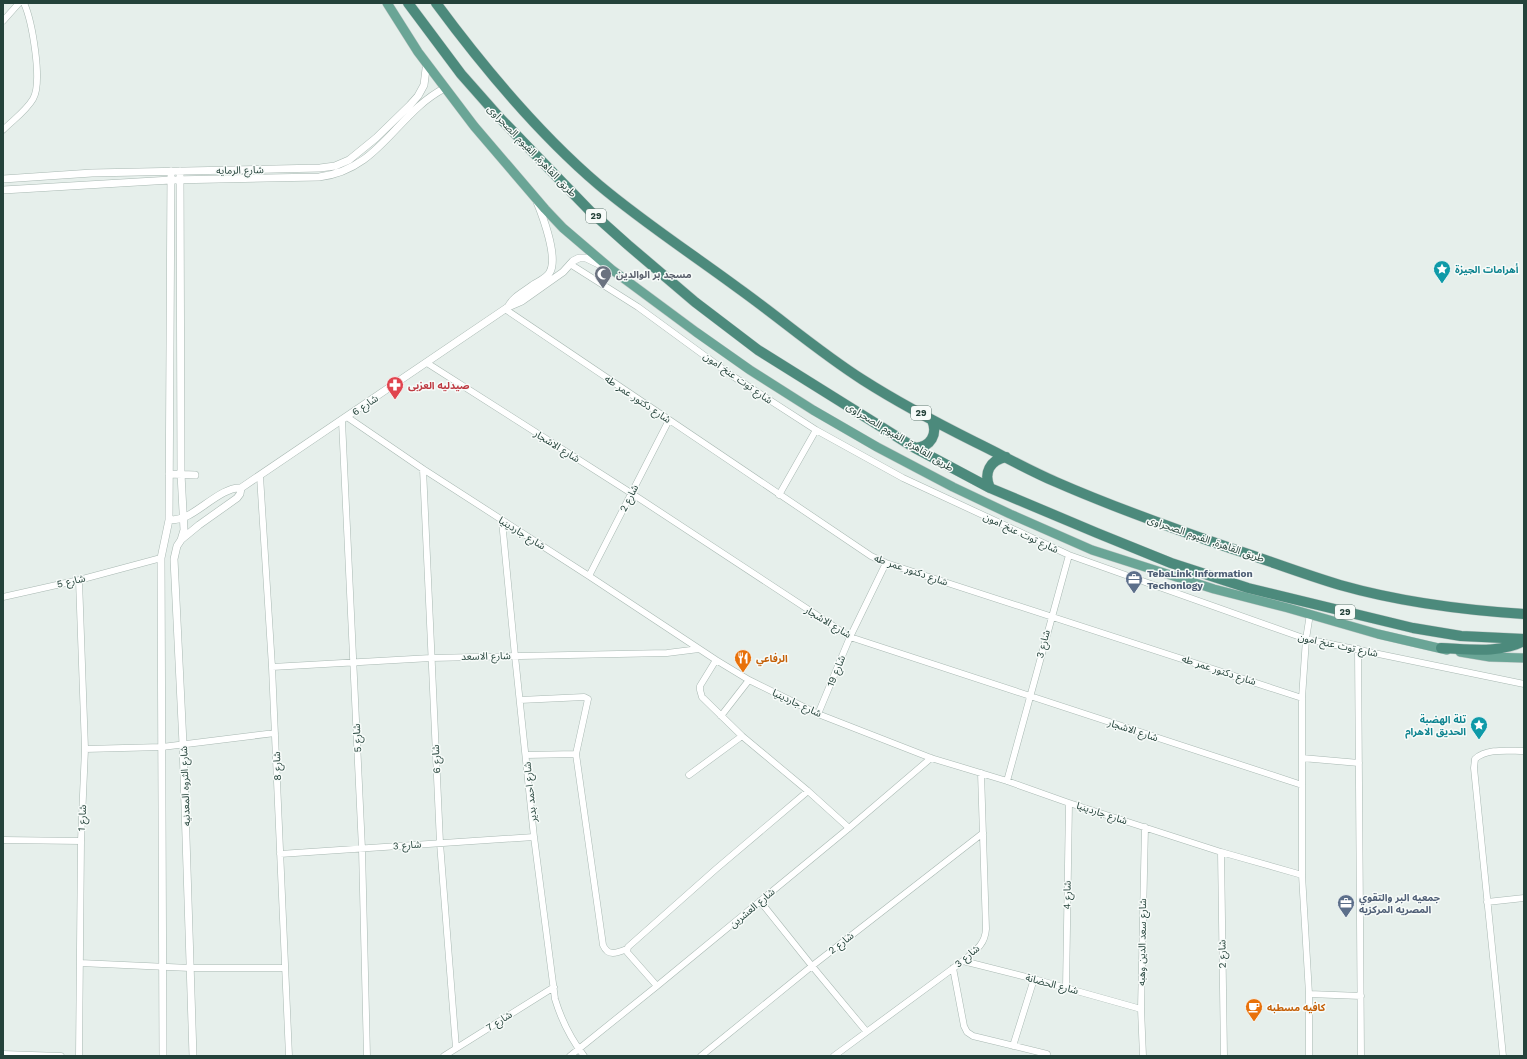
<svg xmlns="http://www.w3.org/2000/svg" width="1527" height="1059" font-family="'Work Sans','Noto Sans Arabic',sans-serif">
	<rect width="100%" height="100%" fill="#e6efeb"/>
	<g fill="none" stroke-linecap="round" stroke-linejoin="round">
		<!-- minor casing -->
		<g stroke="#a8b8b2" stroke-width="7">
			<path id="minor" d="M3,21L19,3
				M3,130C13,120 26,111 33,99C43,82 32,21 24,3
				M570,264L638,307L731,375L816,430L903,478L1069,555L1306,639L1524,684
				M505,309L871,556L886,563L1302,698
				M427,363L631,493L850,637L1302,785
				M347,417L423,469L589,576L716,660L749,680L818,714L931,758L1007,781L1069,803L1221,852L1302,875
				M342,421L362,849L367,1056
				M423,469L440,843L456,1048
				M260,476L272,667L289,1056
				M779,495L816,430
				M502,521L515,656L534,837L555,999C561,1019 571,1039 584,1056
				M589,576L669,420
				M3,597L79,580L161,558
				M1358,649L1361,1056
				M716,660L700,686V690L702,697L742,736L808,791L849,828
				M272,667L431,658L667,653L699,649
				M520,700L584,697L588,699L576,754L603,945C608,957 617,953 627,949
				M818,714L850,637L886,563
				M721,716L749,680
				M85,749L162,747L275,733
				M526,755L576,754
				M1302,758L1359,763
				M689,775L742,736
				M1007,781L1069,555
				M3,840L81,841
				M1221,852L1224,1056
				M280,854L534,837
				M760,901L812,966L866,1031
				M1487,902L1524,898
				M963,961L1034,979L1141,1009
				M80,963L190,968H285
				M953,968L964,1026L967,1032L973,1036L1047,1054
				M657,986L627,952L628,947L716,869L808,791
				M1066,988L1069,803
				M1309,994L1361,996
				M1013,1046L1034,979
				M3,1054L61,1056
				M79,1056L81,841L85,749L79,580
				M444,1056L554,987
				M570,1056L657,986L849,828L931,758
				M701,1056L812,966L983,833
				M834,1056L963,961C975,951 985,945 986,929L981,773
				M1143,1056L1141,1009L1145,827
				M1309,1056V994L1302,875V698L1306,639L1310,614
				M1503,1056L1474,768L1475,759C1487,748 1508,751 1524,751"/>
		</g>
		<!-- tertiary casing -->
		<g stroke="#a8b8b2" stroke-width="8">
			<path id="tertiary" d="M180,171L181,474L184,530L181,540L177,546L174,559L183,744L193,1056
				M3,179L92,173L320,168L335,166L349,160L376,138L410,105L418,96L424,85L426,69L428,65
				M3,190L171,180L319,177C380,170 396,113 445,88
				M508,307C513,297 524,292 533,285C539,281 547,278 550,272C558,257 543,217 537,202
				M169,474L195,475
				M169,520C175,520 181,519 187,516C202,509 225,486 241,488L508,307L522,301L563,272L573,261L579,258H586L607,268
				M182,539L199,525L237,498L240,494L241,488
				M163,1056L161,558L169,520L171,171"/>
		</g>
		<!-- primary casing -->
		<g stroke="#c2cac8" stroke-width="10">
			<path id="primary" d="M387,3L418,52L474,126L545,209L563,228L611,269L696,332L750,370L813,410L877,447L953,487L1010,514L1092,550L1214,589L1288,608L1378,634L1447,650
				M1460,652L1490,657L1524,658"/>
		</g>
		<!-- trunk casing -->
		<g stroke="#c2cac8" stroke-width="11">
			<path id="trunk" d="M408,3L461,74L499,117L590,211L628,245L695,302L758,350L915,448L990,488L1097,533L1171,563L1248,588L1413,628L1461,636L1524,639
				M436,3C484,68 537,132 599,185C643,222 692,254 738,288C780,318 819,352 863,380C899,403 937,423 975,442C1002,455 1028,470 1056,482C1113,507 1172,528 1230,548C1267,560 1303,574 1340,585C1400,602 1462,610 1524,614
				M915,448C931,447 938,434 932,420
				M990,488C983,473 990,460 1006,457
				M1441,648C1468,649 1499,654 1524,641"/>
		</g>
		<!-- minor -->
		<use href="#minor" stroke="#fff" stroke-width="6"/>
		<!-- tertiary -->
		<use href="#tertiary" stroke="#fff" stroke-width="7"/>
		<!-- primary -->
		<use href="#primary" stroke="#6aa596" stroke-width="9"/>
		<!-- trunk -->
		<use href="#trunk" stroke="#4c8a7c" stroke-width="10"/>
	</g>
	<!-- icons -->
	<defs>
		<g id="sight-pin" transform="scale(0.9)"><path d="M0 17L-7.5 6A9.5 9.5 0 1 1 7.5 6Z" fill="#0f9aa8" stroke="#f7fbf9"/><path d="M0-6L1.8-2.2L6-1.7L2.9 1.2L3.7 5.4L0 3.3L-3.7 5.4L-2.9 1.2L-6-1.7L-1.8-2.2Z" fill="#fff"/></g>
		<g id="mosque-pin" transform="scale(0.9)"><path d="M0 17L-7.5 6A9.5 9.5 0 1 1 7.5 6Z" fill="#6b7280" stroke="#f7fbf9"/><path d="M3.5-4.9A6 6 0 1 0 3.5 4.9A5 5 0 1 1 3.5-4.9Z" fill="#fff"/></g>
		<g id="pharmacy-pin" transform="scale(0.9)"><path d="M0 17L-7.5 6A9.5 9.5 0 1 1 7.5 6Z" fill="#e0444e" stroke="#f7fbf9"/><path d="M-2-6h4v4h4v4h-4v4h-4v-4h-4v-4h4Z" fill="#fff"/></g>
		<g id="office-pin" transform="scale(0.9)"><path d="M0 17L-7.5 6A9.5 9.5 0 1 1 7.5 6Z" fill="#5c6f8a" stroke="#f7fbf9"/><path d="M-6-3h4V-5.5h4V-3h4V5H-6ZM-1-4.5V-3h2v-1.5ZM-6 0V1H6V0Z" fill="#fff"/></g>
		<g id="restaurant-pin" transform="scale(0.9)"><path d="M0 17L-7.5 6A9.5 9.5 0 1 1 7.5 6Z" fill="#e8710a" stroke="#f7fbf9"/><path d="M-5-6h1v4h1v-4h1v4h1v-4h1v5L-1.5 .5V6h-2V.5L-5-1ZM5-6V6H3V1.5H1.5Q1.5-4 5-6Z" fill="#fff"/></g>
		<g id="cafe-pin" transform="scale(0.9)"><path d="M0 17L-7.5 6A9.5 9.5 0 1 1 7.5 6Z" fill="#e8710a" stroke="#f7fbf9"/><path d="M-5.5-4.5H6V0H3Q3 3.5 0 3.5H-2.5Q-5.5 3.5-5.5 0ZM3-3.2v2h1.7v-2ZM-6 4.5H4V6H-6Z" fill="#fff"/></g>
	</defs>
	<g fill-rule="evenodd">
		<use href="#sight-pin" x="1442" y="269"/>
		<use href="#mosque-pin" x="603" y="274"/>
		<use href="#pharmacy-pin" x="395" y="385"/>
		<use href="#office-pin" x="1134" y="579"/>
		<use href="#restaurant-pin" x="743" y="658"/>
		<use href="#sight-pin" x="1479" y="725"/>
		<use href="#office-pin" x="1346" y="903"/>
		<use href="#cafe-pin" x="1254" y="1007"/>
	</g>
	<g text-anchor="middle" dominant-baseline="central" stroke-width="3" stroke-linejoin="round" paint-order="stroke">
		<!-- shield labels -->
		<g fill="#f7fbf9" stroke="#637a73" stroke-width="1">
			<rect x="586" y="209" width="20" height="14" rx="3"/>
			<rect x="911" y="406" width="20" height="14" rx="3"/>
			<rect x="1335" y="605" width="20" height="14" rx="3"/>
		</g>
		<g font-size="9" font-weight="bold" fill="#24423a">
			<text x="596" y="216">29</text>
			<text x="921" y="413">29</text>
			<text x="1345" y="612">29</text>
		</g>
		<!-- street labels -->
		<g font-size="10" fill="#24423a" stroke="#f7fbf9">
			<text transform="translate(532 151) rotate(46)">طريق القاهرة, الفيوم الصحراوى</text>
			<text transform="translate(240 170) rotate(-1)">شارع الرمايه</text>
			<text transform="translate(738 378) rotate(35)">شارع توت عنخ امون</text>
			<text transform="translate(638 399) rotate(34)">شارع دكتور عمر طه</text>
			<text transform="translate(365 405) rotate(-34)">شارع 6</text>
			<text transform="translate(900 437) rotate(31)">طريق القاهرة, الفيوم الصحراوى</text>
			<text transform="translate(557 446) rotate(32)">شارع الاشجار</text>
			<text transform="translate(629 498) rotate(-63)">شارع 2</text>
			<text transform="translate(522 533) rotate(32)">شارع جاردينيا</text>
			<text transform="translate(1021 533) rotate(25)">شارع توت عنخ امون</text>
			<text transform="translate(1206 539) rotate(19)">طريق القاهرة, الفيوم الصحراوى</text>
			<text transform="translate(911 570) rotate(19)">شارع دكتور عمر طه</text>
			<text transform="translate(71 581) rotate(-13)">شارع 5</text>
			<text transform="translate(828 622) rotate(31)">شارع الاشجار</text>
			<text transform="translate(1043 644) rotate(-75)">شارع 3</text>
			<text transform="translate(1338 645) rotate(12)">شارع توت عنخ امون</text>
			<text transform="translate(486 656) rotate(-1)">شارع الاسعد</text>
			<text transform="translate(1219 670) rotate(18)">شارع دكتور عمر طه</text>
			<text transform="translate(836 671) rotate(-68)">شارع 19</text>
			<text transform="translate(797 703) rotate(25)">شارع جاردينيا</text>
			<text transform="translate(1133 730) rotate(18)">شارع الاشجار</text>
			<text transform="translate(357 738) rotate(-93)">شارع 5</text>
			<text transform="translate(436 759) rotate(-93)">شارع 6</text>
			<text transform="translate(277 766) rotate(-92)">شارع 8</text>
			<text transform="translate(185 786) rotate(-92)">شارع الثروه المعدنيه</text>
			<text transform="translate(530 792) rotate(-96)">شارع احمد بدير</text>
			<text transform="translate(1102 813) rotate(18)">شارع جاردينيا</text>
			<text transform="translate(82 818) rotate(-87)">شارع 1</text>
			<text transform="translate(407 845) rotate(-4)">شارع 3</text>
			<text transform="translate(1067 895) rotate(-89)">شارع 4</text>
			<text transform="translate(752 908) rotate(-40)">شارع العشرين</text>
			<text transform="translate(1142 942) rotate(-89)">شارع سعد الدين وهبه</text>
			<text transform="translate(841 943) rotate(-38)">شارع 2</text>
			<text transform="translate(1222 954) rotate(-91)">شارع 2</text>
			<text transform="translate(967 956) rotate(-40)">شارع 3</text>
			<text transform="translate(1052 984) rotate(15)">شارع الحضانة</text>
			<text transform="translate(499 1021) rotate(-32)">شارع 7</text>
		</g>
		<!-- culture labels -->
		<g font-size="10" font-weight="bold" fill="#0d838f" stroke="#f7fbf9" text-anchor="start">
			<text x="1455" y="269">أهرامات الجيزة</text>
			<text x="1466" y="719" text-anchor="end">تلة الهضبة<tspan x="1466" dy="12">الحديق الاهرام</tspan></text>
		</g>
		<!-- worship labels -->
		<g font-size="10" font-weight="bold" fill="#5b616d" stroke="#f7fbf9" text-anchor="start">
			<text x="616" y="274">مسجد بر الوالدين</text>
		</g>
		<!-- health labels -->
		<g font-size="10" font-weight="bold" fill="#be3a42" stroke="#f7fbf9" text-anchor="start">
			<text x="408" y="385">صيدليه العزبى</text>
		</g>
		<!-- service labels -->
		<g font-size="10" font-weight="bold" fill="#4e5e75" stroke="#f7fbf9" text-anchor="start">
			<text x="1147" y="573">TebaLink Information<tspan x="1147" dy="12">Techonlogy</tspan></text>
			<text x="1359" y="897">جمعيه البر والتقوي<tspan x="1359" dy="12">المصريه المركزيه</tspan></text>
		</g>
		<!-- food labels -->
		<g font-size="10" font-weight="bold" fill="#c56008" stroke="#f7fbf9" text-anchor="start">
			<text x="756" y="658">الرفاعي</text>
			<text x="1267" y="1007">كافيه مسطبه</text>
		</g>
	</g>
	<!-- border -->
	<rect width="1527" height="1059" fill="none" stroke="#24423a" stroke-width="8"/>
</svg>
